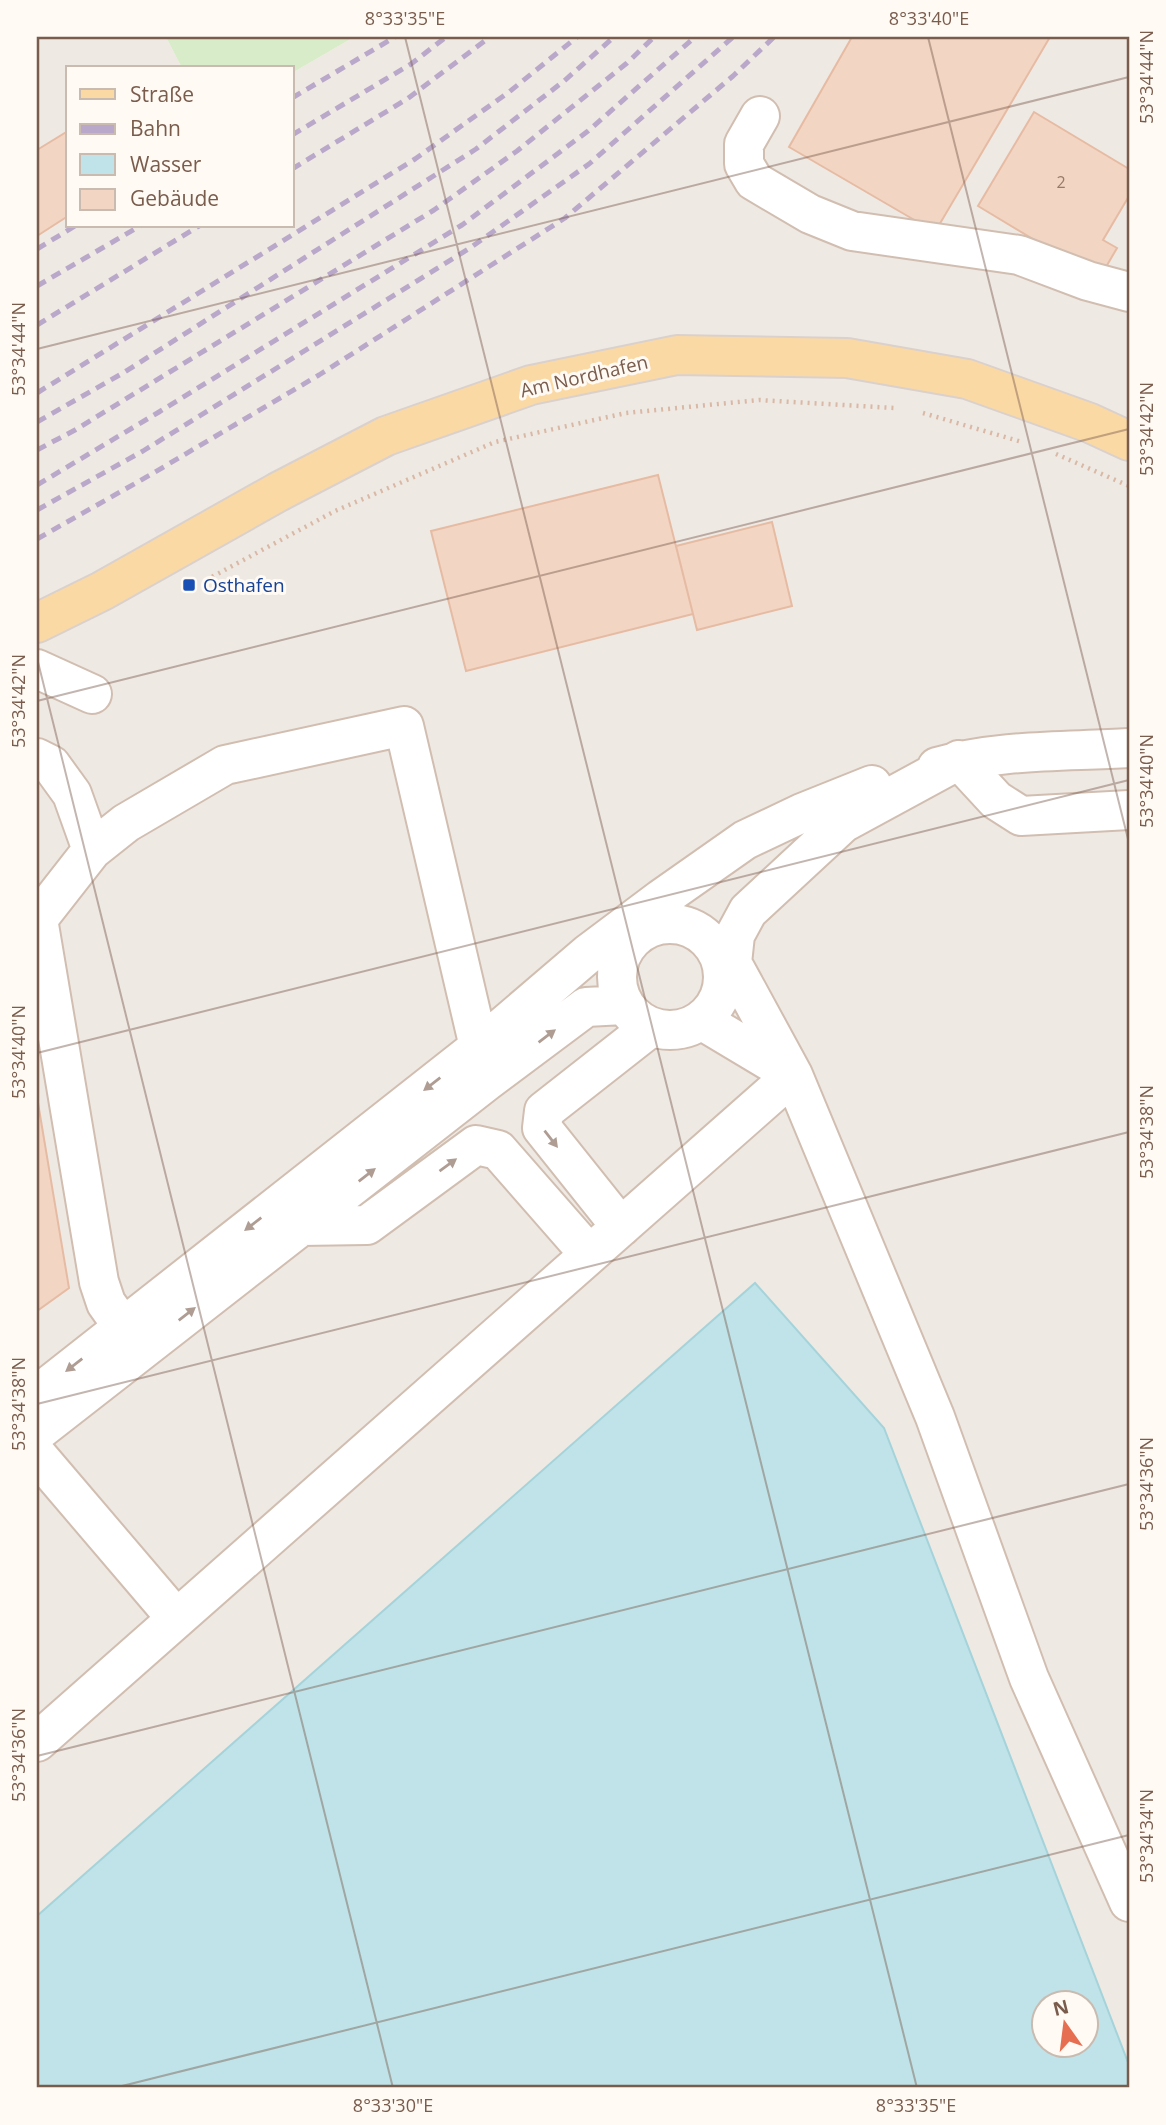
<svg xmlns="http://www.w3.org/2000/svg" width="1166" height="2125" font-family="'Open Sans',sans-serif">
	<rect width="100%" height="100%" fill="#fdf6ec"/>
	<!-- industrial -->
	<path fill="#efe9e4" d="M37,37H166L182,68H68V226H292V73L354,37H1129V2065L884,1428L755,1283L37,1916Z"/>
	<!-- green -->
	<path fill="#d8ecc9" d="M166,37H354L292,73V68H182Z"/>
	<!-- water -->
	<path fill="#bfe3e8" stroke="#a5d3da" stroke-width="2" fill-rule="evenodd" d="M755,1283L884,1428L1129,2065V2088H37V1916ZM1044,2002H1086V2044H1044Z"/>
	<!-- building -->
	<path fill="#f3d5c3" stroke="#e6bba3" stroke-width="2" d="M852,37H1050L935,232L789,147Z
		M1034,112L1129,169V196L1103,240L1117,248L1099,279L978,206Z
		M68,131V216L37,236V150Z
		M658,475L693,614L466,671L431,531Z
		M772,522L792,606L697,630L676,546Z
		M37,1097L69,1288L37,1311Z"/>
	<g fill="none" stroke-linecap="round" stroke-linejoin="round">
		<!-- minor casing -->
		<g stroke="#d1beb0" stroke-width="42">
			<path id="minor" d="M760,116L744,144V164L754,181L810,214L852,231L1019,255L1088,281L1129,292
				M37,669L92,694
				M37,758L51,765L72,794L92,850
				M959,760L843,823L748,911L735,935L732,963L793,1075L935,1417L1029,1678L1129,1902
				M959,760L996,800L1021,816L1129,810
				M937,767C999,749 1065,752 1129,748
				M617 977a53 53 0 1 1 106 0a53 53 0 1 1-106 0Z
				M701,1020L793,1075
				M301,1226L367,1225L476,1145L498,1150L589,1254
				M621,1227L542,1128L544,1111L651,1027
				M140,1351L106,1303L99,1282L38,919L92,850L126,823L225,765L404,726L479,1047
				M37,1395L479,1047L589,953L661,899L745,840L802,813L872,785
				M37,1432L487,1081L586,1007L624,1005
				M37,1455L176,1618
				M37,1742L793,1075"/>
		</g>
		<!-- major casing -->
		<g stroke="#dad1cd" stroke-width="42">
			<path id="major" d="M37,623L102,591L278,492L386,436L531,385L677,355L847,358L967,379L1090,423L1129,441"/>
		</g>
		<!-- path -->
		<path stroke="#d9b8a5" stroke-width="4.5" stroke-dasharray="2 5" stroke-linecap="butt" d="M923,413L1022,442
			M1056,454L1129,486
			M206,580L335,511L495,442L626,413L759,400L894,408"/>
		<!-- minor -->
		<use href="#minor" stroke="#fff" stroke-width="38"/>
		<!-- major -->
		<use href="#major" stroke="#fbd9a5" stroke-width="38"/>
		<!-- rail -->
		<path stroke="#b9a8c9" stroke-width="5" stroke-dasharray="10 7" stroke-linecap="butt" d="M292,98L395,37
			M292,135L411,64L446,37
			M292,169L407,99L490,37
			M37,249L75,226
			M37,286L140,226
			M37,325L199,226
			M37,393L415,159L509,92L577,37
			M37,422L123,373L476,149L564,81L614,37
			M37,450L75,430L434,210L517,151L627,63L654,37
			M37,485L159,412L462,225L588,131L695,37
			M37,510L143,451L470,248L589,164L733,37
			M37,539L150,475L319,375L565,218L733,76L774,37"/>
	</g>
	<!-- one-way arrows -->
	<defs><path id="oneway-solid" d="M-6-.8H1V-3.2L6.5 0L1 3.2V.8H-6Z" transform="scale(1.75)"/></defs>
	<g fill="#af9d94">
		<use href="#oneway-solid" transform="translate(547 1036) rotate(-37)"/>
		<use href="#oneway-solid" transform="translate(432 1084) rotate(142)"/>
		<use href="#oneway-solid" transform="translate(551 1139) rotate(52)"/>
		<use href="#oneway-solid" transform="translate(448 1165) rotate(-36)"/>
		<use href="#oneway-solid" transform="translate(367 1175) rotate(-38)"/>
		<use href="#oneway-solid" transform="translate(253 1224) rotate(142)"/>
		<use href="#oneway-solid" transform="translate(187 1314) rotate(-38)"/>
		<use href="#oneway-solid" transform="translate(74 1365) rotate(142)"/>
	</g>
	<!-- ticks -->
	<path fill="none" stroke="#7a5c4d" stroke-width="2" stroke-opacity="0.45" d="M405,37L917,2088M928,37L1129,843M37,349L1129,77M37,658L393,2088M37,701L1129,429M37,1053L1129,780M37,1404L1129,1132M37,1756L1129,1484M114,2088L1129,1835"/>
	<!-- markers -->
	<rect fill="#1a4fb4" stroke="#fffaf3" stroke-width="2.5" x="182" y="578" width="14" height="14" rx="3.5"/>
	<g text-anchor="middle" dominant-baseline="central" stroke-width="6" stroke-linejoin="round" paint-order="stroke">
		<!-- number labels -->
		<g font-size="16" fill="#987a6a">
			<text x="1061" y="182">2</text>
		</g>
		<!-- street labels -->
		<g font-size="19" fill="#7a5c4d" stroke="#fffaf3">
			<text transform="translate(584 376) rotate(-13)">Am Nordhafen</text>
		</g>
		<!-- transit labels -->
		<g font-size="19" fill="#164399" stroke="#fffaf3" text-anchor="start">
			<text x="203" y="585">Osthafen</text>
		</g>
	</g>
	<!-- border -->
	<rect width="1166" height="2125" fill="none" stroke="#fffaf3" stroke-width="77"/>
	<!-- legend -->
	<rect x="66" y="66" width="228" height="161" fill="#fffaf3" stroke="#cabbb1" stroke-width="2"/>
	<rect x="80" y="89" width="35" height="10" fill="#fbd9a5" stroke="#cabbb1" stroke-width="2"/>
	<text x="130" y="102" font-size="21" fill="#7a5c4d">Straße</text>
	<rect x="80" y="124" width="35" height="10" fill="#b9a8c9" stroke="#cabbb1" stroke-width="2"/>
	<text x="130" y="136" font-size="21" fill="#7a5c4d">Bahn</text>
	<rect x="80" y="154" width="35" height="21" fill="#bfe3e8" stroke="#cabbb1" stroke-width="2"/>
	<text x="130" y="172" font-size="21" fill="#7a5c4d">Wasser</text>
	<rect x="80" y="189" width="35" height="21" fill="#f3d5c3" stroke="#cabbb1" stroke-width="2"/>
	<text x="130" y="206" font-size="21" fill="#7a5c4d">Gebäude</text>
	<!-- north arrow -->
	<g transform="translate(1065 2024) rotate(346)"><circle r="33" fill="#fffaf3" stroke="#cabbb1" stroke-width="2"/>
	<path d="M0-5L12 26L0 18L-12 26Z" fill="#e76f51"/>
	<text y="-10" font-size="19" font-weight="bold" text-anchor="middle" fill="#7a5c4d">N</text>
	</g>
	<rect x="38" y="38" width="1090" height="2048" fill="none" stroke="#7a5c4d" stroke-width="2.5"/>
	<g font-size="18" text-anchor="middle" fill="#7a5c4d">
		<text x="405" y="25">8°33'35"E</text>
		<text x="929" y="25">8°33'40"E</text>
		<text transform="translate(1147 77) rotate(-90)" y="6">53°34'44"N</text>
		<text transform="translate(19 349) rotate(-90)" y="6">53°34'44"N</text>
		<text transform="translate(1147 429) rotate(-90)" y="6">53°34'42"N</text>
		<text transform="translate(19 701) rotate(-90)" y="6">53°34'42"N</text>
		<text transform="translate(1147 781) rotate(-90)" y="6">53°34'40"N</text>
		<text transform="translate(19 1052) rotate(-90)" y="6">53°34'40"N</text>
		<text transform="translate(1147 1132) rotate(-90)" y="6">53°34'38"N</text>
		<text transform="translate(19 1404) rotate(-90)" y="6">53°34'38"N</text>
		<text transform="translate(1147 1484) rotate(-90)" y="6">53°34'36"N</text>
		<text transform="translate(19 1755) rotate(-90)" y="6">53°34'36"N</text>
		<text transform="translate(1147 1836) rotate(-90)" y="6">53°34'34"N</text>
		<text x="393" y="2112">8°33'30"E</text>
		<text x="916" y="2112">8°33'35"E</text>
	</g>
</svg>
